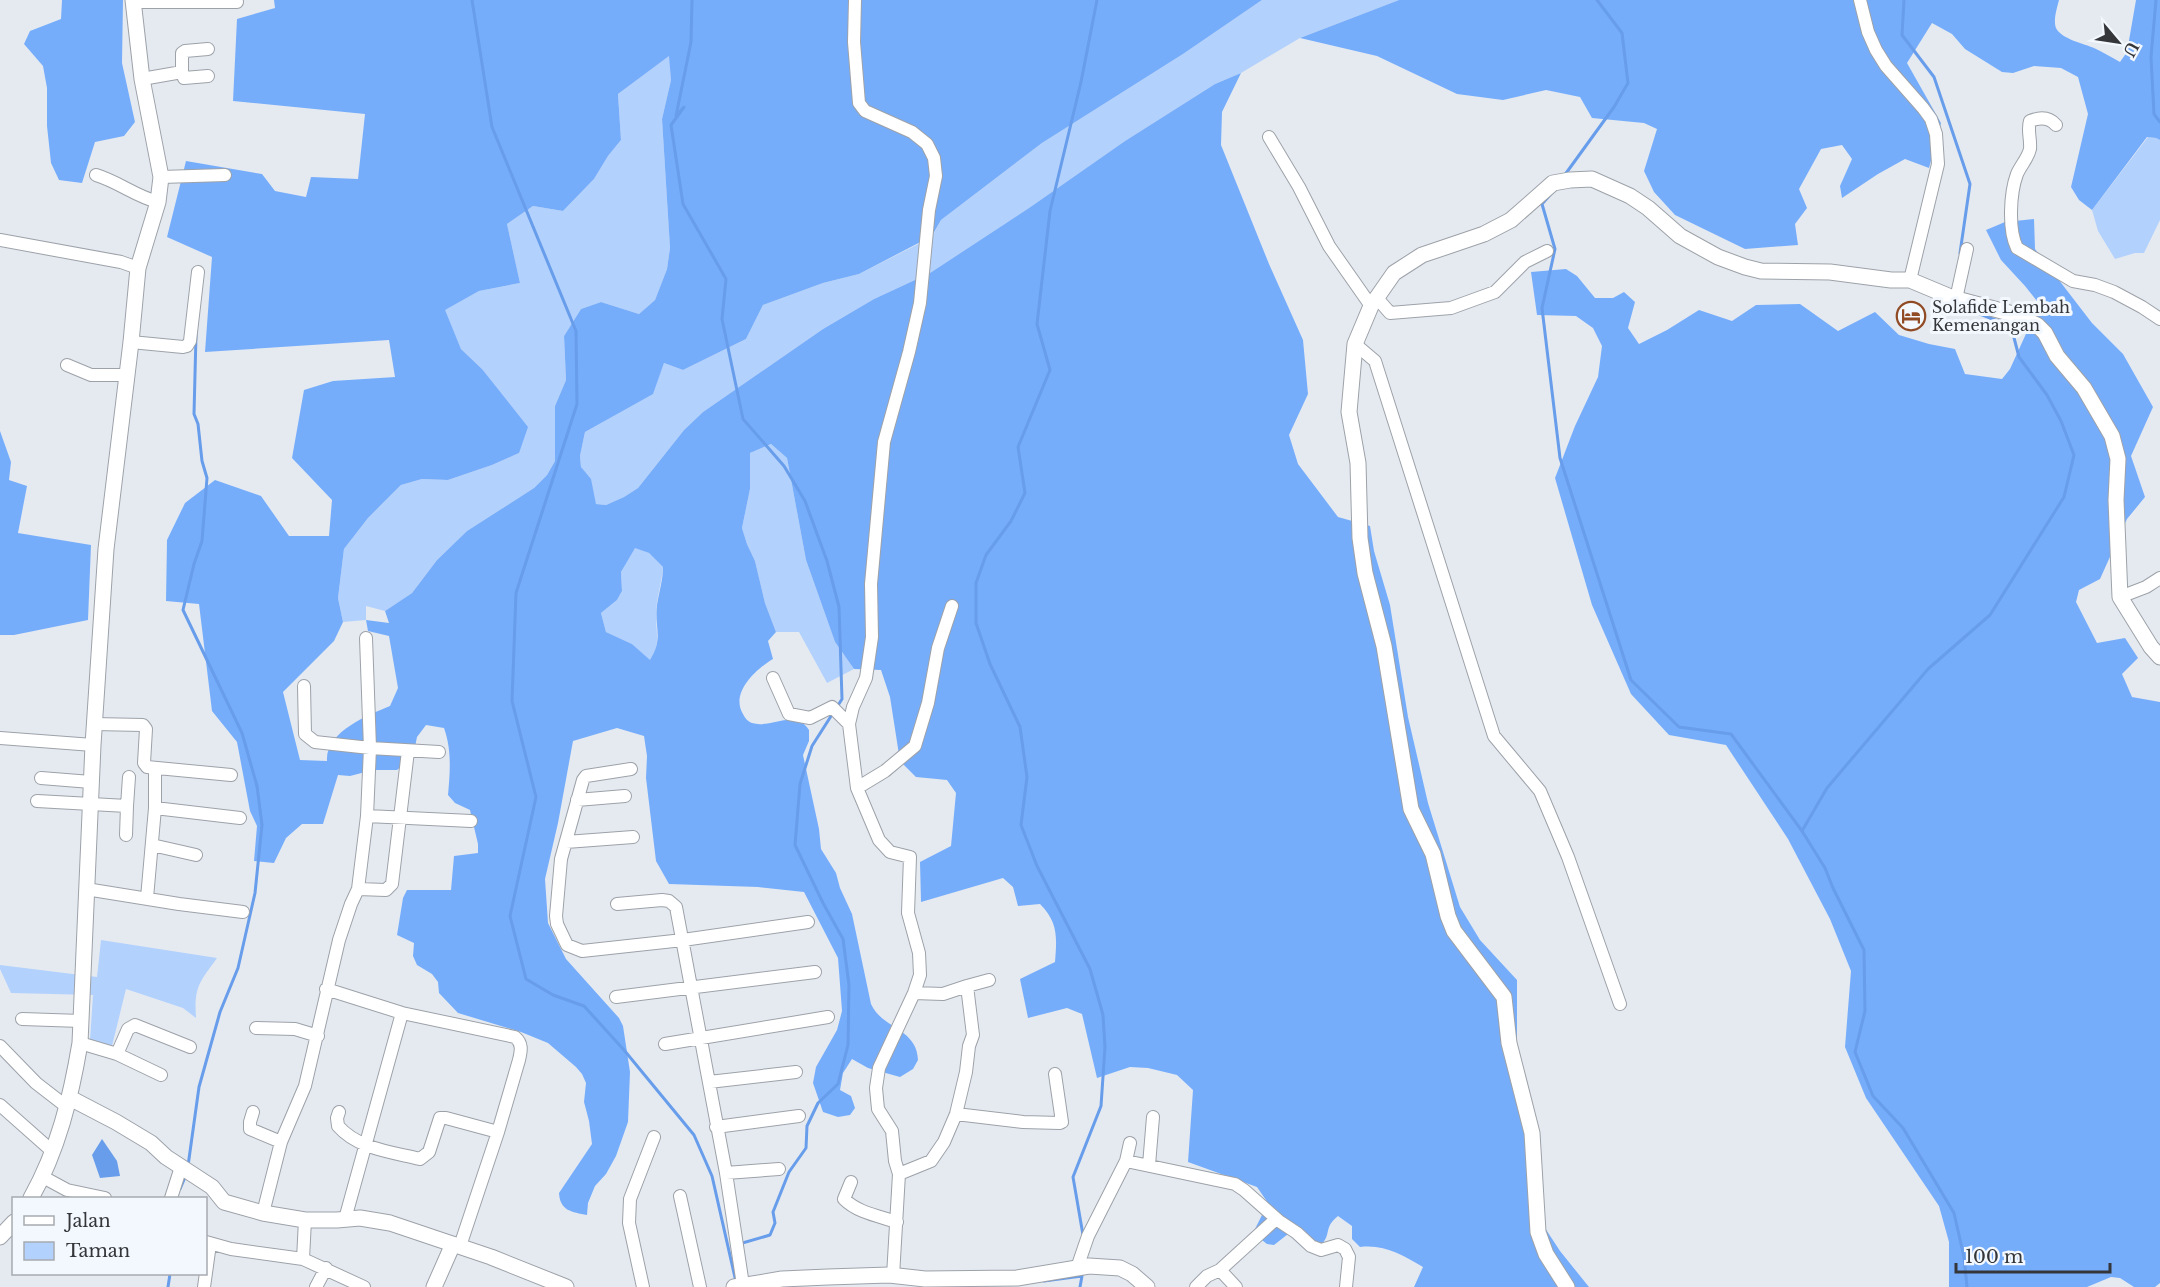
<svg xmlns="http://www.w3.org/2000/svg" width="2160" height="1287" font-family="'Libre Baskerville',serif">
	<rect width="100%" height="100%" fill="#e5eaf1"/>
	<!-- green -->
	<path fill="#b3d1fd" d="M1262,0H1399L1300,38L1241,73L1215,84L1125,141L1029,208L930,273L874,299L823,329L703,412L684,430L638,488L624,497L606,505L596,504L581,467L580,456L585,432L652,394L664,363L683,370L746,339L763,305L823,283L859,274L932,237L941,220L1042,143L1183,54Z
		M670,55L671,80L662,119L670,248L667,269L655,300L639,314L601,302L581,309L564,336L566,380L555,406V461L547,475L534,488L467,531L437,560L412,593L385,611L366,606V620L343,622L338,598L344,549L368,518L401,485L422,479L448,480L492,465L519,453L482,369L461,349L444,310L479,291L520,283L507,224L533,206L563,211L594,179L608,156L621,140L618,94Z
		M2148,137L2156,138L2160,140V220L2144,253H2135L2115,259L2098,231L2092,210Z
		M771,444L787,458L806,560L835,642L854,669L827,683L799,632H776L765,603L755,561L747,544L742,528L750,489V453Z
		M634,547L649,553L663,567C662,583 656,599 656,615C656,634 661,643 650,661L632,644L606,632L601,613L617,600L622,591L621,572Z
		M101,940L217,958C199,983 194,987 196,1018L183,1008L126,989L112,1046L90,1040L93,995L11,993L0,969V965L97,977Z"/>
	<!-- forest -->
	<path fill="#76adfb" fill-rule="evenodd" d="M62,0H123L122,63L135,122L124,136L95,142L82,183L59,180L51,163L47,126V88L43,66L24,44L30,31L61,19Z
		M274,0H1262L1183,54L1042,143L941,220L932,236L859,274L823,283L763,305L746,339L683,370L664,363L653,394L585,432L580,456L581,467L591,479L596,504L606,505L624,497L638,488L684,430L703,412L823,329L874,299L930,273L1029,208L1125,141L1215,84L1241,73L1222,112L1221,145L1269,264L1303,340L1308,394L1289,435L1298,464L1338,517L1370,526L1374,551L1390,605L1408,717L1428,803L1460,907L1480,940L1517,980V1050L1540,1133L1541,1193L1545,1228L1560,1251L1589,1287H1414L1423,1267C1402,1255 1385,1244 1360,1247L1352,1239V1226L1338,1216C1323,1228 1332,1234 1321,1245L1302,1247L1288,1234L1274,1245L1267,1244L1253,1233L1268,1203L1257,1187L1188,1162L1193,1090L1177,1075L1148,1068L1130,1067L1097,1078L1082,1014L1067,1008L1028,1018L1020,979L1055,962C1057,937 1058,922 1040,904L1018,906L1013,887L1003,878L921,902L920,862L951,846L956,793L947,780L916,777L900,761L890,697L881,670L854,669L835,642L806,560L787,458L771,444L750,453V489L742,528L747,544L755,561L765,603L776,632L768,641L773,659C756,669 730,693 743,714C745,718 747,721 752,723C771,729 795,708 809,730V741L803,755L819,829L821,849L836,873L840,888L852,914L871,1004C882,1029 917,1028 918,1060L913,1069L900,1077L868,1068L852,1059L843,1073L840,1090L851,1096L855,1108L850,1115L838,1117L823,1112L813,1083L816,1067L837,1030L842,1011L838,958L804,892L758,887L669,884L656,861L646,778L647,756L644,736L617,728L573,741L558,823L545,879L548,923L566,959L619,1018L623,1026L630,1072L628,1122L616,1156L606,1174L595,1186L588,1203L587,1215C572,1212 560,1211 559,1193L592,1144L589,1121L584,1102L586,1083L582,1074L576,1067L548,1043L521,1032L458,1013L439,993L438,982L432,974L417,965L413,956L414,943L397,935L403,898L407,890H451L454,856L478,853V844L470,810L455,803L448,795C450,773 452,750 444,728L426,725L417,737L413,757L397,770H373L350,776L338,775L323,824H302L286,838L274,863L254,861L257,826L250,811L237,742L212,711L199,604L166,601L167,540L185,503L215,480L261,496L289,536H329L332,500L292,458L304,390L333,381L395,377L389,340L205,352L212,257L167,237L186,161L262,174L275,191L306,197L311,177L358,179L365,114L233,101L237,19L275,8ZM669,56L671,80L662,119L670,248L667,269L655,300L639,314L601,302L581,309L564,336L566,380L555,406V461L547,475L534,488L467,531L437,560L412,593L385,611L389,623L366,620L368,631L389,636L398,688L390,706C368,715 325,732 327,761L300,760L283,692L334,641L343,622L338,598L344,549L368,518L401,485L422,479L448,480L492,465L519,453L528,427L482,369L461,349L445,310L479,291L520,283L507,224L533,206L563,211L594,179L608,156L621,140L618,94ZM635,548L649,553L663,567C663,580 659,592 657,605C654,627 664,638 650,660L632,644L606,632L601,613L617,600L622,591L621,572Z
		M1399,0H2059C2057,8 2053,20 2056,28C2061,39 2085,44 2094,48C2103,52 2111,57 2120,62L2127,52L2136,0H2160V140L2156,138L2147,137L2092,210L2079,200L2071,187L2088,114L2078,77L2061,68L2034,66L2013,73L2002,72L1965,49L1952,34L1932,23L1907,63L1941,123L1929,168L1905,159L1878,174L1842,198L1840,186L1852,159L1842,145L1821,149L1799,189L1807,208L1795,224L1798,245L1745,249L1675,215L1654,192L1644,171L1657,129L1644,123L1592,118L1580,97L1546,90L1503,100L1457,94L1377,56L1300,38Z
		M2034,219L2035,249L2092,323L2123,354L2153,407L2131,456L2145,497L2127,519L2100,579L2079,590L2076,602L2097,643L2125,638L2138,658L2122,674L2132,697L2160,702V1283L2155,1287H2134L2120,1278L2111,1277L2087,1287H1949V1242L1939,1206L1866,1098L1845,1047L1851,971L1830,919L1788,839L1726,745L1669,735L1631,694L1592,605L1555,478L1575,426L1598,377L1602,346L1593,328L1576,316L1537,315L1531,272L1566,269L1577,276L1595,298H1613L1624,292L1635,302L1628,328L1639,344L1667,330L1699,310L1732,321L1756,305L1800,304L1838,331L1875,312L1899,335L1929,344L1955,349L1965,374L2002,379L2010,369L2030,325L2044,310L2025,286L2001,260L1986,230L2005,222Z
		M0,431L11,462L9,480L27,486L18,533L91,545L88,620L14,635H0Z"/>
	<!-- water -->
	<path fill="#679dea" d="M102,1139L117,1161L120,1176L100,1178L92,1155Z"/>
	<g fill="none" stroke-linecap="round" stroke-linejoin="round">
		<!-- stream -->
		<path stroke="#679dea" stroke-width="3" d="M472,0L492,127L576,331L577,404L516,593L512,701L536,797L510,916L526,979L553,995L584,1006L624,1050L694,1135L712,1176L736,1282
			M692,0L691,42L676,116L684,107L671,125L683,204L726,279L722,319L743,419L784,466L805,501L827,561L839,607L842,699L837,707
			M1904,0L1902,35L1934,77L1970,184L1960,253
			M2156,0L2151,57L2154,114L2160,122
			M1564,176L1614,107L1628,83L1622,33L1597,0
			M1550,195L1542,204L1555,249L1542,308L1560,458L1631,680L1679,727L1731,734L1802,831L1825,868L1833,888L1864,950L1865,1011L1855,1052L1873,1096L1903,1128L1954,1213L1964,1257L1967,1287
			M1802,831L1827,788L1928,669L1990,615L2064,497L2074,455L2061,421L2047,395L2019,357L2012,330L2000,322L1970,310
			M188,1166L199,1087L220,1012L238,968L255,893L262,825L257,786L242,733L183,610L194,564L202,541L207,478L202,461L198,424L194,414L196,335
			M180,1189L186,1175
			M1083,1235L1073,1177L1101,1106L1105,1047L1103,1015L1090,969L1037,866L1021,825L1027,777L1020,727L990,664L976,623V583L986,555L1011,521L1025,493L1018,447L1050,370L1037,324L1050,211L1081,82L1097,0
			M739,1244L770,1235L775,1223L773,1212L789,1172L806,1148L807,1126L818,1103L838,1084L848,1045L849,985L843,939L823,903L795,845L800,784L812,746L833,713
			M1044,1281L1082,1276L1083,1271
			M168,1287L170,1274
			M1080,1287L1082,1276"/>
		<!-- minor casing -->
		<g stroke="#9da2a9" stroke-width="14">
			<path id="minor" d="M855,0L854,42L859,103L865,111L912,132L927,144L934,158L936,176L929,210L920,303L909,352L884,442L871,584L872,637L866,678L853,707L849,724L857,788L879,840L890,852L910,857L908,913L919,953L920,975L914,993L879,1068L876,1088L878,1109L892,1131L895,1161L899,1174L893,1276
				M1860,0L1868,32L1876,50L1886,66L1923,108L1931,119L1936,134L1938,164L1910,280
				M133,2H237
				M182,72L184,78L208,76
				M142,79L182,72V53L185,51L208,49
				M2056,125C2049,117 2040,117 2030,121C2027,130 2031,139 2030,149C2028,158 2021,165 2017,174C2010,193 2008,230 2017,248L2073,281L2095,285L2114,292L2142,307L2160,319
				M1269,137L1299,187L1329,246L1371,306
				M96,175C119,182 135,196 158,202
				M161,177L225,175
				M0,240L121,262L138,268
				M1377,298L1390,313L1451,308L1495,292L1525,262L1547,251
				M1956,299L1967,249
				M131,342L183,347L187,346L190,341L198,272
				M1355,344L1375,361L1494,736L1540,791L1568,857L1620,1004
				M67,365L91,375H127
				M2120,597L2146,587L2160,578
				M773,678L789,714L810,718L832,707L849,724
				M304,686L305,734L315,742L370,748L439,752
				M94,724L143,725L146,729L144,763L147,767L231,775
				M0,738L93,745
				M631,769L586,776L583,780L561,859L556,916L557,924L567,945L582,951L683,940L808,922
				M41,778L91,782
				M857,788L885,771L915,746L928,703L938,648L952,606
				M577,800L625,796
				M37,801L127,806L129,777
				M155,808L240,818
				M367,816L471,821
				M126,835L127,806
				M566,842L633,837
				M152,845L196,855
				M86,889L179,904L243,912
				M358,889L386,890L392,884L408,751
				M147,898L155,808V768
				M617,904L662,900L669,901L676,907L726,1173L743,1285
				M967,986L989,980
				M326,989L402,1013L515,1037C523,1044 521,1051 519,1060L498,1132L460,1246
				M616,997L815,972
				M22,1019L81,1021
				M256,1028L295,1029L318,1036
				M80,1043L117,1054L161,1075
				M665,1044L828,1017
				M0,1046L36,1083L67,1107
				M117,1054L128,1029L135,1025L190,1047
				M709,1082L796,1072
				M0,1105L52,1151
				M253,1112L250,1122V1129L281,1142
				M339,1112L337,1118L338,1126C358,1149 392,1152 420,1159L429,1152L440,1118H446L498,1132
				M956,1114L1023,1122L1060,1123L1062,1122L1055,1074
				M716,1127L799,1116
				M1126,1161L1130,1143
				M1149,1165L1153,1117
				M726,1173L779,1169
				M899,1174L931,1161L944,1142L956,1114L966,1072L969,1046L973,1035L967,986L943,994L914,993
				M43,1177L67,1190L105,1198
				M851,1182L844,1199C858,1213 879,1216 897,1222
				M680,1196L700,1287
				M171,1198L181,1167
				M263,1213L281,1142L305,1086L339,940L351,904L358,889L367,816L370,748L366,638
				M345,1219L402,1013
				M305,1220L303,1259L364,1287
				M206,1242L231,1249L303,1259
				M1077,1268L1088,1236L1126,1161L1235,1184L1244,1190L1279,1221L1297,1233L1311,1246L1321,1250L1338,1245L1345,1249L1349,1257L1346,1287
				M204,1287L210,1244
				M316,1287L326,1268
				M643,1287L629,1223L630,1199L654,1137
				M1196,1287L1207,1276L1220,1270
				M1236,1287L1220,1270L1276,1219"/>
		</g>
		<!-- tertiary casing -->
		<g stroke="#9da2a9" stroke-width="17">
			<path id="tertiary" d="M70,1098L116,1122L151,1143L166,1157L212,1187L224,1202L263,1213L305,1220H337L360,1218L390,1223L491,1257L566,1287
				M31,1198C58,1150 71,1097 80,1043L93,745L106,549L131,342L138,268L158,202L161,177L142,79L133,0
				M0,1237L14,1222
				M434,1287L453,1244
				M734,1287L782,1279L828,1277L889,1275L925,1279L1017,1278L1089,1266L1120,1268L1132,1274L1147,1287
				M1567,1287L1546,1254L1538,1232L1532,1133L1509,1043L1504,997L1454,931L1448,916L1433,854L1411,809L1384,646L1365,573L1360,538L1358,463L1349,412L1355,344L1371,306L1394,273L1422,255L1484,234L1511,220L1553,183L1570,180L1592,179L1630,196L1648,208L1680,236L1718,257L1745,267L1761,271L1830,272L1891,280H1910L1953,298L2013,314L2037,325L2045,333L2057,356L2084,388L2112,436L2118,459L2116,500L2120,597L2151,647L2160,657"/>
		</g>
		<!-- minor -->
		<use href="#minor" stroke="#fff" stroke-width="12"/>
		<!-- tertiary -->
		<use href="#tertiary" stroke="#fff" stroke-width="15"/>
	</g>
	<!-- icons -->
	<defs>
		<g id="hotel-ring" transform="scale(1.5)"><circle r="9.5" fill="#f3f8ff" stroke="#914b24" stroke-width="1.5"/><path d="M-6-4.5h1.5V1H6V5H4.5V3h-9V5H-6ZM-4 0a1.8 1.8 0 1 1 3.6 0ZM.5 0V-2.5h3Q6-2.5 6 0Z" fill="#914b24"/></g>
	</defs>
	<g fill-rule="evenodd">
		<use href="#hotel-ring" x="1911" y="316"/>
	</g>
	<g text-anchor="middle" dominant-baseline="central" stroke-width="6" stroke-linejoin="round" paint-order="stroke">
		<!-- poi labels -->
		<g font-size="16" fill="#343639" stroke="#f3f8ff" text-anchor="start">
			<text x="1932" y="307">Solafide Lembah<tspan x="1932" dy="18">Kemenangan</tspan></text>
		</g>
	</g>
	<!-- legend -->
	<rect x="12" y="1197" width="195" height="78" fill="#f3f8ff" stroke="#a7aab0" stroke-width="1.5"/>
	<rect x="24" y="1216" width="30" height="9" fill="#ffffff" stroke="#a7aab0" stroke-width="1.5"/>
	<text x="66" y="1227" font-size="18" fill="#343639">Jalan</text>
	<rect x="24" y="1242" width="30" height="18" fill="#b3d1fd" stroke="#a7aab0" stroke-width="1.5"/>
	<text x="66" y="1257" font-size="18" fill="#343639">Taman</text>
	<!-- north arrow -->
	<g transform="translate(2118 42) rotate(119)" stroke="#f3f8ff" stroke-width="4.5" paint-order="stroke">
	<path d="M0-4.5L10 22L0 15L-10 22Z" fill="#343639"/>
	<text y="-9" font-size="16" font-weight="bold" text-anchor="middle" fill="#343639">U</text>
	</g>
	<!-- scale -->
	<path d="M1956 1263v9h154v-9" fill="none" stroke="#343639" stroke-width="3"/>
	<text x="1965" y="1263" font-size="18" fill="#343639" stroke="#f3f8ff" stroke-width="4.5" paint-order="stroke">100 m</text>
</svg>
